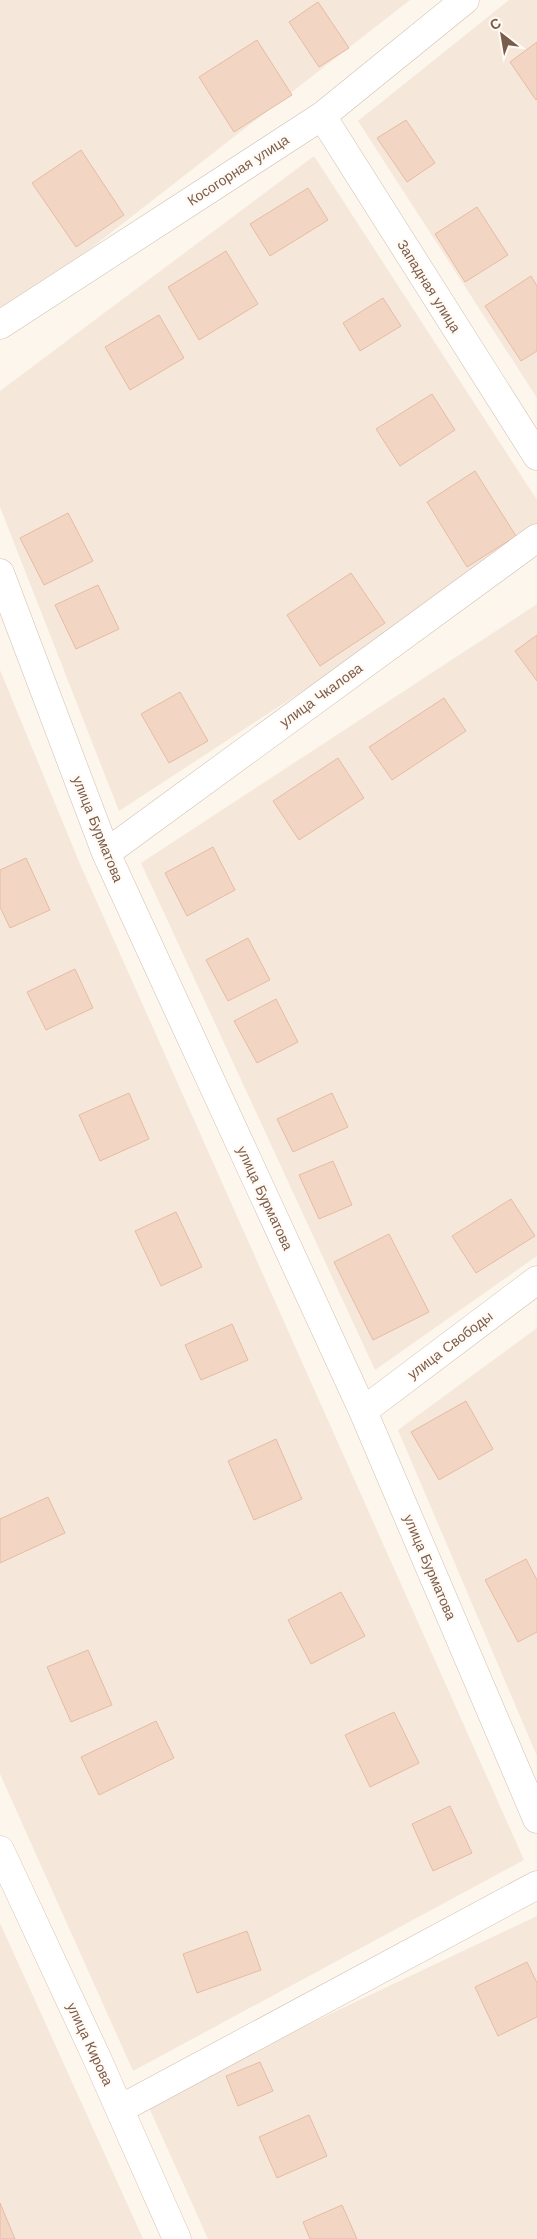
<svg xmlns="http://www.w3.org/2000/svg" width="537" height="2239" font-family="'Work Sans',sans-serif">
	<rect width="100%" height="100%" fill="#fdf6ec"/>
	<!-- residential -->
	<path fill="#f5e8da" d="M0,0H410L0,319Z
		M509,0H537V398L358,121Z
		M314,156L537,500V538L119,811L0,507V391Z
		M537,604V1256L375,1370L141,863Z
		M0,670L80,864L524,1860L133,2071L0,1774Z
		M537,1328V1756L398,1430Z
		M537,1916V2239H208L146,2101Z
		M0,1923L135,2221L143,2239H0Z"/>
	<!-- building -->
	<path fill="#f3d5c3" stroke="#e6bba3" d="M318,2L349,48L319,67L289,22Z
		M257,40L292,95L234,132L199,77Z
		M537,42V99L536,100L510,62Z
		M406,120L435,163L407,182L377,138Z
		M81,150L124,215L76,247L32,183Z
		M308,188L328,220L270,256L250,224Z
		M477,207L508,255L465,282L435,234Z
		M226,251L258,304L199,340L168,287Z
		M531,276L537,286V351L521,361L485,306Z
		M383,298L401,326L360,351L343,323Z
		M159,315L184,358L130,390L105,347Z
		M432,394L455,430L400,466L376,429Z
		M475,471L516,536L467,567L427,502Z
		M68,513L93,561L44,585L20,538Z
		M351,573L385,623L320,666L287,615Z
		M98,585L119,629L76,649L55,605Z
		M537,635V681L515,651Z
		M180,692L208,741L169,763L141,714Z
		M444,698L466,731L392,780L369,747Z
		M338,758L364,798L299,840L273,801Z
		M213,847L235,890L187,916L165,873Z
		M26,858L50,910L10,928L0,907V870Z
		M248,938L270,980L228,1001L206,960Z
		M75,969L93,1008L46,1030L27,992Z
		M276,999L298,1042L257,1063L234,1021Z
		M129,1093L149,1139L100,1161L79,1115Z
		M332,1093L348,1127L293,1152L277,1119Z
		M333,1161L352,1205L319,1219L299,1175Z
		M511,1199L535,1236L476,1273L452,1236Z
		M176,1212L202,1267L161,1286L135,1231Z
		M389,1234L429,1312L373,1340L334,1262Z
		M232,1324L248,1360L201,1380L185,1345Z
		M466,1401L493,1449L439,1480L411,1432Z
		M276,1439L302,1499L254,1520L228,1461Z
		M48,1497L65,1533L0,1563V1519Z
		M526,1559L537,1580V1632L518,1642L485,1580Z
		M341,1592L365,1636L311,1664L288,1620Z
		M88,1650L112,1705L71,1722L47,1667Z
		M394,1712L419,1763L370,1787L345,1735Z
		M156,1721L174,1758L99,1795L81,1757Z
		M450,1806L472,1853L433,1871L412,1824Z
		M247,1931L261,1970L197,1993L183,1954Z
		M527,1962L537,1983V2017L498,2036L475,1987Z
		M260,2062L273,2091L238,2106L226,2076Z
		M309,2115L327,2156L277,2178L259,2137Z
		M0,2203L15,2239H0Z
		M342,2205L357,2239H310L303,2222Z"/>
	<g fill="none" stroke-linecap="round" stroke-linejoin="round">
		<!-- street casing -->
		<g stroke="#d1beb0" stroke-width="29">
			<path id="street" d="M322,116L537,456
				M0,325L322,116L465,0
				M0,573L106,853L363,1411L537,1819
				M106,853L537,538
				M363,1411L537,1280
				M120,2109L537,1885"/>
		</g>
		<!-- secondary casing -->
		<g stroke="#d6c0b0" stroke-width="29">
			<path id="secondary" d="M0,1850L96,2056L177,2239"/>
		</g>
		<!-- street -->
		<use href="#street" stroke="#fff" stroke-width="28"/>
		<!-- secondary -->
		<use href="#secondary" stroke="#fff" stroke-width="28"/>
	</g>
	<g text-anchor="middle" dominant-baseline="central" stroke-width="4.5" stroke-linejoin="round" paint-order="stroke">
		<!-- street labels -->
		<g font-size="14" fill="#7a5c4d" stroke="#fffaf3">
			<text transform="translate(238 170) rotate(-33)">Косогорная улица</text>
			<text transform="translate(429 286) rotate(58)">Западная улица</text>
			<text transform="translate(321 695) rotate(-36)">улица Чкалова</text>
			<text transform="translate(98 829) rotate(68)">улица Бурматова</text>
			<text transform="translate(265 1198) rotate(65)">улица Бурматова</text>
			<text transform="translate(450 1345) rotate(-37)">улица Свободы</text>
			<text transform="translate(430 1567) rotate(67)">улица Бурматова</text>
			<text transform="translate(90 2044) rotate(65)">улица Кирова</text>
		</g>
	</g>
	<!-- north arrow -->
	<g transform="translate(502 35) rotate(329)" stroke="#fffaf3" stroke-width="4" paint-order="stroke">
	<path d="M0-4L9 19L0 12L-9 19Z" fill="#7a5c4d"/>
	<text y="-8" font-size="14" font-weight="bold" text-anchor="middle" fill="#7a5c4d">С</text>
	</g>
</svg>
